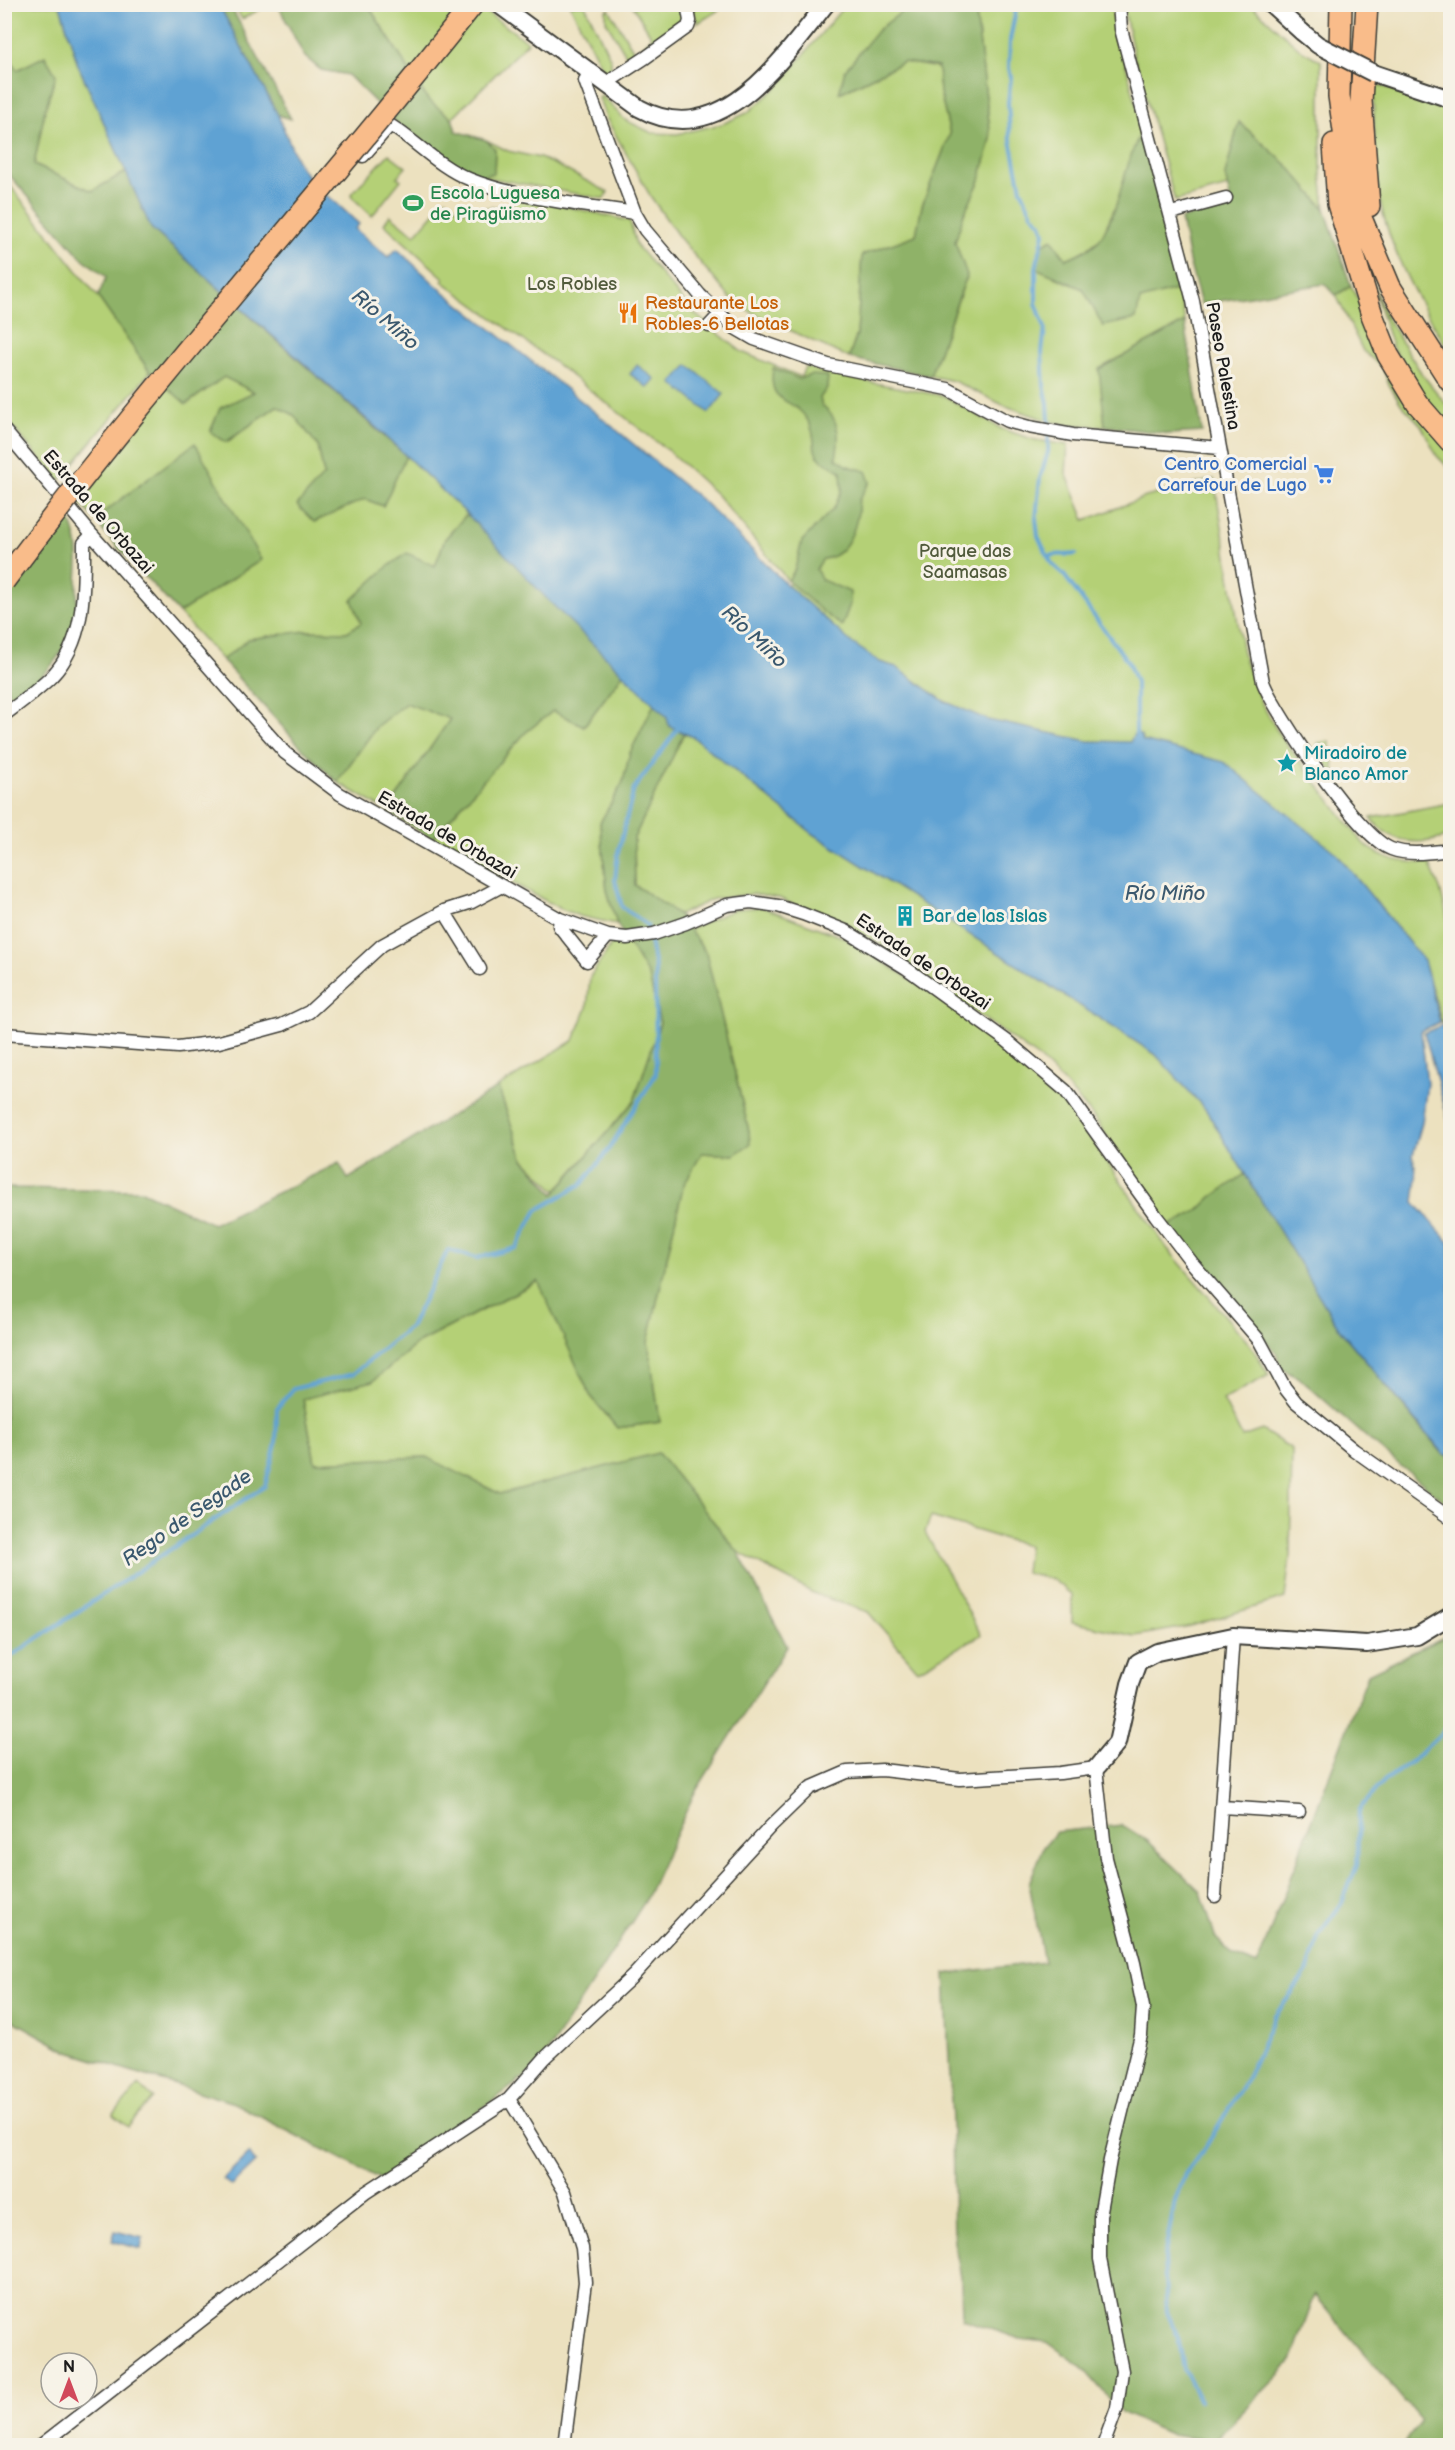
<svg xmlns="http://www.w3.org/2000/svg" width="1455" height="2450" font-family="'Balsamiq Sans',sans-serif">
	<rect width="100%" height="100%" fill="#f7f3e8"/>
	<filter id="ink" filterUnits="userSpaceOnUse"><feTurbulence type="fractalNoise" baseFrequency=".0167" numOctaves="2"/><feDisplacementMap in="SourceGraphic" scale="12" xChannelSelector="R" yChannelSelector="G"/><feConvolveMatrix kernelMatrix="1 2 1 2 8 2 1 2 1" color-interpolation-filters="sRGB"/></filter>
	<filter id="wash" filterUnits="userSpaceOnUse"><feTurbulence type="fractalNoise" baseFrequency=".008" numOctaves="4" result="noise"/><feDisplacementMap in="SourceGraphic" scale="24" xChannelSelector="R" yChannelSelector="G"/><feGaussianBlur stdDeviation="1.35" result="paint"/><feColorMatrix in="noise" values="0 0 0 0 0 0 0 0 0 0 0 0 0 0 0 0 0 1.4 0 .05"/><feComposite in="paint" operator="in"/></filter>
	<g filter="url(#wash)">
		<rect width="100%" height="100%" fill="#ece1bf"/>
		<!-- green -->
		<path fill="#b4d076" stroke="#687649" stroke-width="1.5" d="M5,5H60L78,65L126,172L92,191L34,165L45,110L56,75L16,70L5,47Z
			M234,5H268L242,19Z
			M368,5H476L528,42L452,118L428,100Z
			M570,5H585L611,60V70L605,74Z
			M632,5H685L686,22L631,64L606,21V10L609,9L635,53L652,37Z
			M690,5H727L698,23Z
			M845,5H907L908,7L878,30L840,93L903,62L938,68L940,92L950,134L922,206L916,235L862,255L857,334L849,358L736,305L679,237L651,197L606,118L599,98L602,96L625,120L652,133L677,134L722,124L747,113L776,88Z
			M975,5H1112L1113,18L1146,139L1101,238L1083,252L1066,259L1052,240L1055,277L1083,289L1103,326L1140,300L1179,289L1185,322L1100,369L1105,426L1068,425L1049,421L1003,405L954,381L930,376L967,276L955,242L963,216L980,180L991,139Z
			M1123,5H1251L1301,50L1321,61V173L1325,209L1287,165L1239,122L1225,175L1228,187L1175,201L1134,56Z
			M1376,84L1450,108V352C1420,305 1389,251 1379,195C1374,162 1375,127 1373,94Z
			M486,140L508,151L540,158L558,166L608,192L604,199L480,176L494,173L495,149Z
			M389,154L406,167L397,177L401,180L372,216L352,197L351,194Z
			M4,178L98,297L150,372L59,481L5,418Z
			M520,196L630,221L636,245L693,312L709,326L742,352L801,377L805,367L842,377L944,396L1002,429L1035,440L1068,445L1066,473L1085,520L1146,497L1214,479L1244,659L1261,702L1279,734L1363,843C1383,860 1403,863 1429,863L1440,889L1450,928V1039L1445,1024L1442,1023L1424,961L1337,854L1173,750L1143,741L1140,735L1136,734L1130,742L1088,741L988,720L944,701L896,667L880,662L852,643L787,585L790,583L717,495L671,453L555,363L442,281L444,278L384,224L390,215L415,235L446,199L461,211L502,206L507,210Z
			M1351,286L1417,411L1450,451V469L1437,456L1421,425L1401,404L1388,383L1383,368L1363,351L1336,295Z
			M1373,286L1388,320L1422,374L1450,409V431L1437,416L1393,349Z
			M224,377L254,392L221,408L211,432L227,442L277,406L294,415L318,446L324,475L365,499L383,506L406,456L467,514L445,539L435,566L352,600L362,623L347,632L306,631L249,639L222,660L179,613L261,559L103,513L102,526L75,498L167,387L187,404Z
			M623,674L654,704L630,753L623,782L600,823L607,890L617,924L579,916L559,908L432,839L525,733L553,711L584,726Z
			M406,703L451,719L387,811L337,782L377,726Z
			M684,733L693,737L812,833L1155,1054L1206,1110L1245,1174L1212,1197L1198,1211L1169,1226L1093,1116L1065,1084L1040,1059L877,942L779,898L752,894L713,899L679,915L635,885L634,838Z
			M1329,741L1335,772L1333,773L1319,753L1318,743Z
			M1450,803V836C1420,846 1391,845 1371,818Z
			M762,907L845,938L920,985L1014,1053L1046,1083L1067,1104L1167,1248L1251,1346L1269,1375L1223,1400L1242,1437L1262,1430L1292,1449L1290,1557L1285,1598L1191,1626L1135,1636L1072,1622V1595L1052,1579L1025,1573L1028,1546L931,1517L925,1532L981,1635L918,1670L868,1612L815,1594L738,1552L658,1453L500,1494L426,1457L315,1462L303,1399L375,1379L418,1343L539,1281L590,1395L617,1428L660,1422L648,1342L683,1186L702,1153L734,1155L749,1131L706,953L689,929L735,909Z
			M613,942L629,943L649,977L660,1023L634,1101L556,1191L523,1158L498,1087L574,1040L587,1008L590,977Z
			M139,2085L153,2098L128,2127L113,2115Z"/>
		<!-- forest -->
		<path fill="#8fb267" stroke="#566742" stroke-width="1.5" d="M219,5H230L291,119L278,115Z
			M278,5H368L428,100L452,118L456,131L486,140L495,149L494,173L480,176L456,166L396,123L348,75L321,70L304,56Z
			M907,5H975L991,139L980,180L963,216L955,242L967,275L930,376L849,358L857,334L862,255L916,235L922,206L950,134L940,92L938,67L903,62L839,93L845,70L878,30L908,7Z
			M9,56L17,70L45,56L56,75L45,110L34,165L92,191L126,172L151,228L406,456L383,506L365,499L314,522L297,505L324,475L318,446L294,415L277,406L226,442L210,432L220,408L254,392L224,377L186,404L150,372L98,297L106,277L81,257L5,170V59Z
			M1239,122L1287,165L1325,209L1351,286L1336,295L1324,284L1201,304L1189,261L1181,219L1231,203L1225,175Z
			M1139,136L1146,139L1179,289L1140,300L1136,319L1103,326L1083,289L1036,268L1042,245L1052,239L1066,259C1078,254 1094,248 1101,237C1121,207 1123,168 1139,136Z
			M1185,322L1202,432L1170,434L1105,426L1099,369Z
			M773,368L799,379L810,375L828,376L827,388L820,398L822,406C840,418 840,438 836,458L848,466L866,471L870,482C867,487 863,492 860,498C857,502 859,507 858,512C855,532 845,557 823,559L816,569L822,580L850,592V604L842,626L824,613L788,581L795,569L802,541L834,508L842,490L841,471C800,452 823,448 808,421C794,395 767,408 773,368Z
			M195,443L261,560L179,613L102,530L103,513Z
			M66,512C80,538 79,554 77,583C77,595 78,609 75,620C68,651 42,682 13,696L8,692L5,683V601L31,559Z
			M467,514L623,674L584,726L553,711L525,733L432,839L387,811L450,719L406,703L377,726L337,782L299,745L222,660L249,639L306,631L347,632L361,623L352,600L386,568L407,553L435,566L445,539Z
			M654,704L667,717L669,726L684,733L634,838L635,885L679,915L706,953L749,1131L750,1144L734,1155L702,1153L683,1186L648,1342L660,1422L617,1428L590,1395L538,1281L418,1343L373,1381L303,1399L315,1462L426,1457L500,1494L658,1453L738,1552L787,1646L694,1794L644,1903L538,2067L384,2181L234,2103L69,2052L5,2016V1188L140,1190L213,1224L339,1163L348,1179L498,1087L523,1158L554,1194L634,1101L660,1023L649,977L617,924L607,890L600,823L623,782L630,753Z
			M1245,1174L1340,1330L1443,1454L1450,1456V1506L1373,1443L1298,1377L1281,1369L1276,1353L1169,1226L1198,1211L1212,1197Z
			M1450,1634V2445H1403L1421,2421L1315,2295L1290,2364L1214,2441L1172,2435L1122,2413L1081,2366L1047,2342L1020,2339L962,2319L961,2276L954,2242L952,2122L945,1974L1044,1962L1029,1883L1044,1847L1056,1832L1122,1825L1148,1841L1201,1892L1215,1937L1233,1955L1257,1965L1368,1674Z"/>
		<!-- water -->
		<path fill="#5fa2d3" stroke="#3e5f78" stroke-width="1.5" d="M60,5H219L278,115L299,165L319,191L333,200L359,224L355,229L388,257L397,249L438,287L574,395L705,503L787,585L852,643L880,662L896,667L944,701L988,720L1088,741L1130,742L1134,734L1140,735L1143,741L1224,762L1337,854L1424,961L1440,1022L1421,1031L1427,1083L1422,1123L1413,1155L1417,1178L1414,1202L1450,1243V1456L1444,1454L1340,1330L1206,1110L1155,1054L812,833L693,737L669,726L667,717L549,601L467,514L380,431L151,228L78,65Z
			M637,365L655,379L648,388L630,374Z
			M688,365L724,394L709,413L672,383Z
			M1442,1025L1450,1045V1126L1424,1033Z
			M248,2154L256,2162L231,2186L223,2179Z
			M115,2231L143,2238L141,2249L112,2241Z"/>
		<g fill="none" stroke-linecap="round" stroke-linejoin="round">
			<!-- stream -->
			<path stroke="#5fa2d3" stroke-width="4" d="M1017,4L1010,40L1009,68L1011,78L1008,102L1010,135L1021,189L1032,214L1041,223L1044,233L1036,268V303L1045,328L1042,352L1044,386L1048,403L1049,421L1048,452L1040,478L1036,519L1038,536L1044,549L1052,564L1064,575L1128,662L1136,682V738
				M1049,556C1060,553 1066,556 1076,554
				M4,1661L265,1486L276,1444L277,1408L293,1389L353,1374L411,1326L448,1250L477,1258L516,1248L537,1210L582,1184L607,1152L656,1074L655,968L647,925L622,907L615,880L618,852L634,789L679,727
				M1200,2401L1184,2369L1178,2337L1167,2312L1164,2258L1175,2201L1185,2174L1205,2148L1248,2076L1275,2016L1308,1970L1319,1934L1342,1903L1357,1865L1359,1810L1384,1781L1412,1761L1450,1725"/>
		</g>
	</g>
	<g filter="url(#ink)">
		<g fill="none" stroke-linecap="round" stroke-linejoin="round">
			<!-- minor casing -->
			<g stroke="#3b3a34" stroke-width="15">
				<path id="minor" d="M1119,4L1121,29L1193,301L1263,682C1276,715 1360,838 1391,849C1410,856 1431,852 1450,850
					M588,73L585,81L635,213L645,230L700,295L735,328L754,339L828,365L948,389L1007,421L1029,427L1073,435L1220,448
					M605,84L645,58L688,27L690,21L687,4
					M363,156L390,125C417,142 439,167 469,179C515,198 585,205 635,213
					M1171,213L1226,198
					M709,326L720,314
					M4,430L92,535L285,753L340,794L560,919L608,936L627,938L654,934L686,923L727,905L751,902L778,906L803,914L846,931L906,968L1007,1041L1066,1091L1156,1216L1193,1264L1259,1340L1285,1388L1296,1402L1354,1450L1450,1518
					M4,715C20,703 38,690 52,676C86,640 84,589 84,543L92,535
					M444,911L480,969
					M560,919L559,926L587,961L608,936
					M4,1034L178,1047L219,1042L282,1025L309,1012L382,945L444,911L472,902L500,887
					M1222,1807L1299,1812
					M1215,1896L1233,1636
					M509,2099L565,2192L582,2248L585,2282L564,2446
					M40,2446L365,2193L509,2099L545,2058L633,1976L771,1826L810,1788L847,1772L882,1770L960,1779L1060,1773L1096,1768L1106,1858L1134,1963L1143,2007L1141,2035L1110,2160L1100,2216V2259L1122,2371L1117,2408L1103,2446"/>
			</g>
			<!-- tertiary casing -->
			<g stroke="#3b3a34" stroke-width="20">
				<path id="tertiary" d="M498,4L639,108C720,153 781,60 826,4
					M1271,4L1302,32
					M1373,73L1450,99
					M1096,1768L1117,1743L1130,1684L1138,1662L1157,1652L1233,1636L1367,1644L1417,1636L1450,1616"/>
			</g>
			<!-- trunk casing -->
			<g stroke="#3b3a34" stroke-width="24">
				<path id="trunk" d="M1341,4L1339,96L1350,173L1361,218L1390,287L1450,381
					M1367,4L1361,101L1369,206
					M1334,144L1338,204L1372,315L1388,355L1417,403L1450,441"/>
			</g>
			<!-- minor -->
			<use href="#minor" stroke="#fff" stroke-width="12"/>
			<!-- tertiary -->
			<use href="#tertiary" stroke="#fff" stroke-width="16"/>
			<!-- trunk -->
			<use href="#trunk" stroke="#f9bc8a" stroke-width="21"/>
			<!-- tertiary-bridge casing -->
			<g stroke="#3b3a34" stroke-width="20" stroke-linecap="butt">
				<path id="tertiary-bridge" d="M1302,32L1318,45L1373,73"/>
			</g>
			<!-- trunk-bridge casing -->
			<g stroke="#3b3a34" stroke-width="24" stroke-linecap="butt">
				<path id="trunk-bridge" d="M4,581C152,382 319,199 473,4"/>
			</g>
			<!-- tertiary-bridge -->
			<use href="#tertiary-bridge" stroke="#fff" stroke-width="16"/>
			<!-- trunk-bridge -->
			<use href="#trunk-bridge" stroke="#f9bc8a" stroke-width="21"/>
		</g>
	</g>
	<!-- icons -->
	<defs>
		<g id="stadium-bare" transform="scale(1.62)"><path d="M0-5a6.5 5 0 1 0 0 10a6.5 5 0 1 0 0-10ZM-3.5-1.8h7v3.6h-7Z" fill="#2e9e5b" stroke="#f7f3e8" stroke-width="2.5" paint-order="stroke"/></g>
		<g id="restaurant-bare" transform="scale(1.62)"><path d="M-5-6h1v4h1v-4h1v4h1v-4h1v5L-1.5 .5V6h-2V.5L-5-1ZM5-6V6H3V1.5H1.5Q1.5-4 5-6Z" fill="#e8710a" stroke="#f7f3e8" stroke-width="2.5" paint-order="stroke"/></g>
		<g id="supermarket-bare" transform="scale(1.62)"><path d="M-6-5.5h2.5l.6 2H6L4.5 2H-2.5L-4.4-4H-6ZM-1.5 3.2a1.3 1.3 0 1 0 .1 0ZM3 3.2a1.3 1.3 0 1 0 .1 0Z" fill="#3f7fe0" stroke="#f7f3e8" stroke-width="2.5" paint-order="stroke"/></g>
		<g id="sight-bare" transform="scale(1.62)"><path d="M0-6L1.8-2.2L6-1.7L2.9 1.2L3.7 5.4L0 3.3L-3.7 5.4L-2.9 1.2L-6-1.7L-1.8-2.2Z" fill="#0f9aa8" stroke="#f7f3e8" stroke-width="2.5" paint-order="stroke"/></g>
		<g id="building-bare" transform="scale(1.62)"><path d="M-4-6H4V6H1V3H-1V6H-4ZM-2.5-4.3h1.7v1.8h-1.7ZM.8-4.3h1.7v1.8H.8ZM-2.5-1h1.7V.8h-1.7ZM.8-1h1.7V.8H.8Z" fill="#0f9aa8" stroke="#f7f3e8" stroke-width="2.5" paint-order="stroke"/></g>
	</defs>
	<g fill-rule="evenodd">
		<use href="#stadium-bare" x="413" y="203"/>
		<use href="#restaurant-bare" x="628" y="313"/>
		<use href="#supermarket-bare" x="1324" y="474"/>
		<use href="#sight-bare" x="1287" y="763"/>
		<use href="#building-bare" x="905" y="916"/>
	</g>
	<g text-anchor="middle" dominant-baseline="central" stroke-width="6" stroke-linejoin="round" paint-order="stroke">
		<!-- leisure labels -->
		<g font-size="18" fill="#27864d" stroke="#f7f3e8" text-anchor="start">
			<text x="430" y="193">Escola Luguesa<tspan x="430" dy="21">de Piragüismo</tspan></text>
		</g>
		<!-- park labels -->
		<g font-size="18" fill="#515b3c" stroke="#f7f3e8">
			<text x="572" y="284">Los Robles</text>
			<text x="965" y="551">Parque das<tspan x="965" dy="21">Saamasas</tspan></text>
		</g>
		<!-- food labels -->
		<g font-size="18" fill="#c56008" stroke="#f7f3e8" text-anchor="start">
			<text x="645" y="303">Restaurante Los<tspan x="645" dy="21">Robles-6 Bellotas</tspan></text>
		</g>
		<!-- street labels -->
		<g font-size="18" fill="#1c1c1c" stroke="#f7f3e8">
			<text transform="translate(1223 366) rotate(80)">Paseo Palestina</text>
			<text transform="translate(98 512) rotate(49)">Estrada de Orbazai</text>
			<text transform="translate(447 835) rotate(30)">Estrada de Orbazai</text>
			<text transform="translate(923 962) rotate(34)">Estrada de Orbazai</text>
		</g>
		<!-- shop labels -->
		<g font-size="18" fill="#366cbe" stroke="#f7f3e8" text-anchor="end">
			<text x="1307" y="464">Centro Comercial<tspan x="1307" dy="21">Carrefour de Lugo</tspan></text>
		</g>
		<!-- culture labels -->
		<g font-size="18" fill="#0d838f" stroke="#f7f3e8" text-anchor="start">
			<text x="1304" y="753">Miradoiro de<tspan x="1304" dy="21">Blanco Amor</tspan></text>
			<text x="922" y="916">Bar de las Islas</text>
		</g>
		<!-- water labels -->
		<g font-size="20" font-style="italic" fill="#3a586e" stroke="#f7f3e8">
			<text transform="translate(385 320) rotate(41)">Río Miño</text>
			<text transform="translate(754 637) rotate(43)">Río Miño</text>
			<text x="1165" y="894">Río Miño</text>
			<text transform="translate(187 1518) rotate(-35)">Rego de Segade</text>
		</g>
	</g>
	<!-- margin -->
	<rect width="1455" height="2450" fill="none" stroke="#f7f3e8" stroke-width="24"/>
	<!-- north arrow -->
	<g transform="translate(69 2381)"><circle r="28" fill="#f7f3e8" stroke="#9f9d96" stroke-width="1.5"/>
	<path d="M0-4.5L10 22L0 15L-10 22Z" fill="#d1495b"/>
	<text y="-9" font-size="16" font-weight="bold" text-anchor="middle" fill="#1c1c1c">N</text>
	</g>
</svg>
